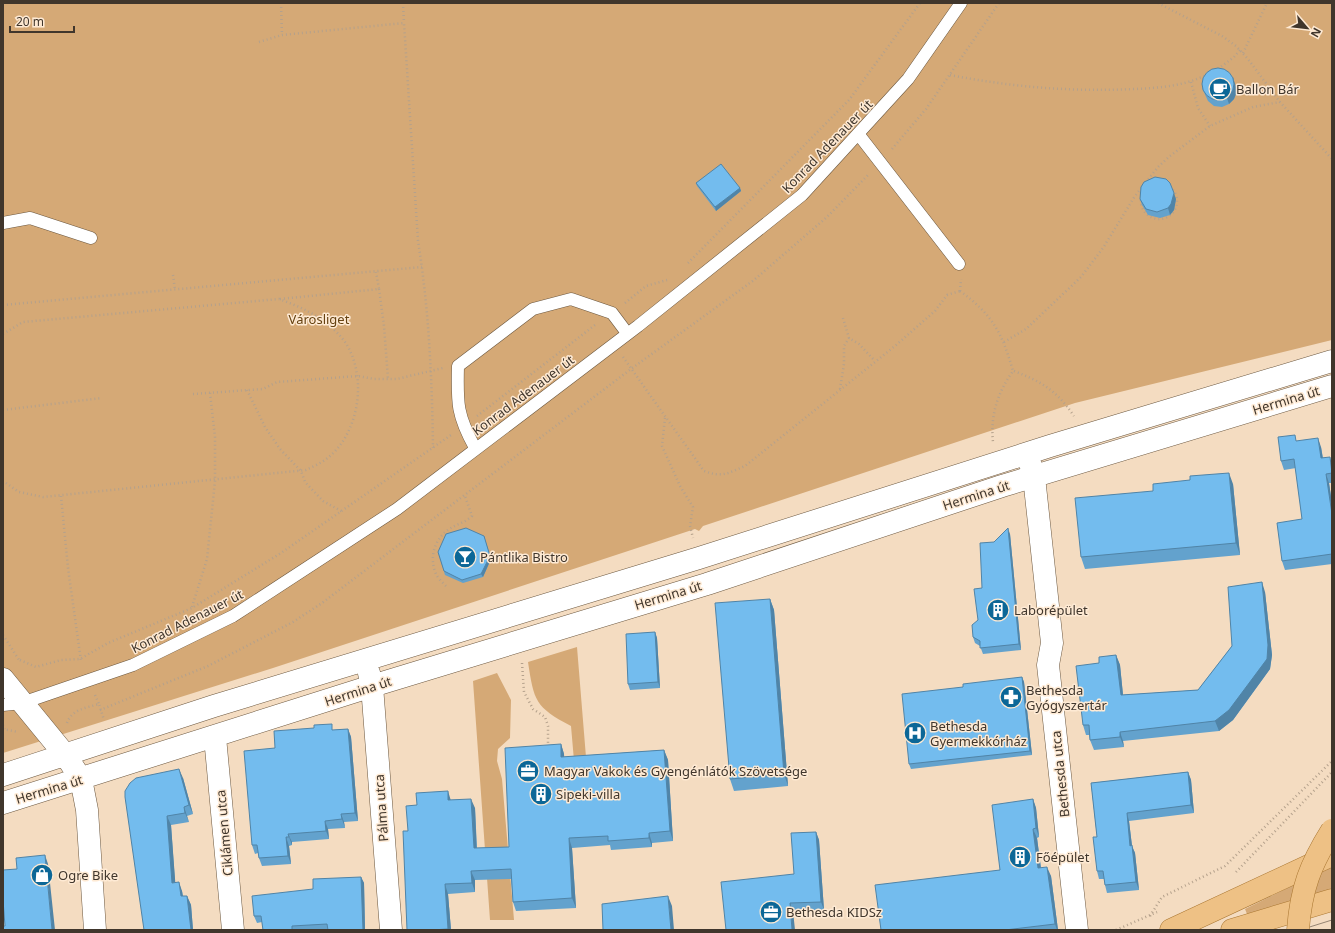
<svg xmlns="http://www.w3.org/2000/svg" width="1335" height="933" font-family="'Noto Sans',sans-serif">
	<rect width="100%" height="100%" fill="#f4dcc1"/>
	<!-- green -->
	<path fill="#d5a976" d="M3,3H1332V340L1075,403L703,526L699,531L695,529L273,668L3,753Z
		M577,647L589,794L577,795L571,726C535,707 534,701 528,662Z
		M497,673L511,700L510,738L498,749L497,761L502,779L514,920H490L473,681Z
		M1332,866V892L1249,919L1245,909Z"/>
	<g fill="none" stroke-linecap="round" stroke-linejoin="round">
		<!-- service casing -->
		<g stroke="#6c5840" stroke-width="13">
			<path id="service" d="M859,135L959,264
				M3,223L30,218L91,238
				M475,448C457,415 457,404 458,366L533,309L571,299L612,313L627,333
				M3,705L22,703L133,665L233,616L397,509L638,326L802,195L908,79L961,3"/>
		</g>
		<!-- minor casing -->
		<g stroke="#6c5840" stroke-width="23">
			<path id="minor" d="M1030,463L1034,477L1052,643L1048,665L1077,930
				M369,673L372,686L391,930
				M3,679L66,756L81,779L87,810L95,930
				M215,737L233,930
				M3,775L214,706L699,558L1050,446L1332,361
				M3,803L372,686L707,584L1002,486L1332,386"/>
		</g>
		<!-- primary casing -->
		<g stroke="#a97631" stroke-width="23">
			<path id="primary" d="M1171,930L1332,855
				M1232,930L1332,900"/>
		</g>
		<!-- path -->
		<path stroke="#b4a18c" stroke-width="2.5" stroke-dasharray="1 3" stroke-linecap="butt" d="M281,3L282,35
			M403,3L404,23
			M1158,3L1222,36L1236,46L1248,59L1280,102L1332,159
			M259,42L282,35L404,23L418,241C429,309 432,379 433,448
			M1243,53L1267,3
			M1218,69L1234,57L1240,50
			M950,75C1012,87 1071,92 1135,89C1159,88 1184,86 1206,75
			M1191,82L1198,108L1210,126
			M892,149L926,109L999,3
			M1141 201a18 18 0 1 1 36 0a18 18 0 1 1-36 0Z
			M688,263L849,100L920,3
			M173,275L175,290
			M379,289L384,326L388,379
			M960,291C993,315 1002,333 1013,371C998,392 990,415 993,442
			M960,291L961,279
			M280,299L379,289L376,272
			M625,303L646,286L667,280
			M3,305L422,267
			M843,318L849,338L859,344L875,361
			M3,334L23,322L279,299C304,308 329,320 345,342C368,376 360,435 325,460C319,464 312,467 306,470L43,497L19,492L3,481
			M1004,342L1026,329L1081,277L1103,248L1135,196L1158,167L1170,156L1210,126L1253,107L1280,102
			M623,357L704,471C723,478 728,473 745,466L895,346L935,311L947,295L960,291
			M1014,371C1042,382 1056,390 1074,416
			M840,389L844,364V346L849,338
			M247,390L265,427L280,449L301,471L305,482L323,501L343,512
			M193,394L263,389L277,382L358,376L374,379H397L443,368
			M3,410L102,398
			M477,416L595,325
			M665,418L662,446L680,486L693,507L690,526L693,538
			M61,496L68,568L81,661
			M446,586C442,582 438,578 436,574C429,558 434,540 448,530C456,524 465,523 472,516L465,496
			M192,607L207,559L215,481V437L210,393
			M3,635L19,660
			M20,660L36,667L61,660L80,659L108,643L192,608L281,553L451,435
			M522,663L524,692L533,709L545,717L548,726V748
			M95,695L99,704
			M100,710L208,666L293,622L322,603L631,369L754,280L827,217L869,174
			M67,723C72,709 86,708 99,704L104,720
			M3,725L5,729
			M3,729L18,732
			M1236,872L1332,772
			M1150,916L1162,897L1225,866L1332,761
			M1116,930L1157,912"/>
		<!-- service -->
		<use href="#service" stroke="#fff" stroke-width="12"/>
		<!-- minor -->
		<use href="#minor" stroke="#fff" stroke-width="22"/>
		<!-- primary -->
		<use href="#primary" stroke="#eec185" stroke-width="22"/>
		<!-- tram -->
		<path stroke="#968573" stroke-width="1" d="M1300,930L1332,920"/>
		<!-- primary-bridge casing -->
		<g stroke="#a97631" stroke-width="23" stroke-linecap="butt">
			<path id="primary-bridge" d="M1298,930C1301,889 1310,865 1332,830"/>
		</g>
		<!-- primary-bridge -->
		<use href="#primary-bridge" stroke="#eec185" stroke-width="22"/>
	</g>
	<!-- wall -->
	<path fill="#63a2cd" d="M1235,84L1237,91L1234,99L1229,104L1222,107L1214,106L1208,101L1202,88Z
		M696,183L740,188L741,191L716,211L697,186Z
		M1140,199H1176L1174,210L1170,215L1160,218L1148,215L1142,205Z
		M1297,441L1321,447L1323,458L1332,464V483H1329L1332,503V564L1285,570L1282,561L1302,519L1296,468L1284,470L1281,461Z
		M1233,484L1240,555L1085,569L1081,557Z
		M1010,534L1021,650L983,654L980,646L975,643L973,637L978,620L982,588L994,542Z
		M438,552L491,559L483,577L463,583L445,575Z
		M1265,592L1272,655L1270,669L1233,720L1219,731L1123,741L1124,747L1094,750L1090,740L1089,735H1086L1083,725L1099,663L1116,655L1120,665L1123,695L1198,690L1232,646Z
		M770,599L774,610L788,786L734,791L730,779Z
		M655,632L657,638L660,688L630,690L628,684Z
		M1022,677L1024,682L1032,755L911,769L909,764L963,687Z
		M348,729L351,737L358,821L344,822L345,828L328,829L329,839L292,842V845L289,846L291,864L262,866L259,858L258,853L255,854L252,845L334,730Z
		M561,744L564,754V757L664,750L668,760L673,841L652,843V847L611,850L610,845L572,848L576,908L516,911L513,902L511,879L475,880V892L448,894L451,930H407L408,831L417,805L451,800L475,808L477,848L509,847Z
		M1188,772L1191,780L1194,813L1129,821L1132,846L1135,853L1139,890L1107,893L1105,885L1104,879H1099L1097,871V837L1091,783Z
		M183,778L193,814L187,816L189,822L171,825L175,882L182,891L183,896H187L191,905L193,930L125,797Z
		M1033,799L1036,808L1039,837L1037,838L1041,868L1051,876L1058,930H881L1000,870Z
		M816,832L819,840L824,910L793,911L726,930L794,874Z
		M361,877L364,883L365,930H263L262,922L257,923L254,916L313,889Z"/>
	<!-- shaded-wall -->
	<path fill="#5084a7" d="M1233,77L1237,91L1234,99L1229,104L1227,98Z
		M740,188L741,191L716,211L715,207Z
		M1174,193L1176,199L1174,210L1170,215L1168,208Z
		M1318,438L1321,447L1324,467L1321,458Z
		M1330,457L1332,464V474V473Z
		M1229,473L1233,484L1240,555L1236,543Z
		M1326,474L1329,483L1332,503V514Z
		M1008,528L1010,534L1021,650L1019,644Z
		M484,536L491,559L483,577L481,574Z
		M1262,582L1265,592L1272,655L1270,669L1233,720L1219,731L1215,721Z
		M770,599L774,610L788,786L784,774Z
		M655,632L657,638L660,688L658,682Z
		M1116,655L1120,665L1124,705L1121,695Z
		M1022,677L1024,682L1032,755L1030,751Z
		M348,729L351,737L358,821L355,813Z
		M1120,732L1123,741L1124,747L1120,737Z
		M561,744L564,754L565,767L561,757Z
		M664,750L668,760L673,841L670,831Z
		M179,769L183,778L193,814L189,805Z
		M1188,772L1191,780L1194,813L1191,805Z
		M448,791L451,801L448,800Z
		M471,799L475,808L477,858L474,848Z
		M1033,799L1036,808L1039,837L1036,828Z
		M184,807L189,822L185,813Z
		M1127,813L1129,821L1132,846L1135,853L1139,890L1136,882L1130,846Z
		M341,814L344,822L345,828L342,819Z
		M167,816L171,825L176,892L172,883Z
		M325,821L328,829L329,839L326,831Z
		M1033,829L1037,838L1042,877L1038,868Z
		M816,832L819,840L824,910L821,902Z
		M649,833L652,843V847L649,838Z
		M288,834L292,842V845L289,837Z
		M286,837L289,846L291,864L288,856Z
		M569,838L572,848L576,908L572,898Z
		M45,855L48,864L55,930H52Z
		M1047,867L1051,876L1058,930H1057L1055,924Z
		M471,871L475,880V892L472,883Z
		M361,877L364,883L365,930H363Z
		M179,882L182,891L184,905L181,896Z
		M445,884L448,894L451,930H448V929Z
		M187,896L191,905L193,930H191Z
		M668,896L672,906L674,930H671Z
		M790,903L793,911L795,930H792Z"/>
	<!-- building -->
	<path fill="#73bcee" stroke="#5084a7" d="M1202 84a16 16 0 1 1 32 0a16 16 0 1 1-32 0Z
		M721,164L740,188L715,207L696,183Z
		M1155,177L1166,179L1170,183L1174,193L1171,204L1168,208L1157,212L1146,209L1140,199L1141,187L1144,182Z
		M1295,435L1296,441L1318,438L1321,458L1330,457L1332,473L1326,474L1332,514V554L1282,561L1277,523L1302,519L1294,459L1281,461L1278,437Z
		M1229,473L1236,543L1081,557L1075,498L1153,491V484L1190,480V476Z
		M466,528L484,536L490,556L481,574L462,580L444,571L438,552L446,534Z
		M1008,528L1019,644L980,648V641L973,637L972,625L978,620L974,589L982,588L980,543L994,542Z
		M1262,582L1268,645L1267,659L1229,710L1215,721L1120,732V737L1090,740L1089,725H1083L1076,666L1099,663V657L1116,655L1121,695L1198,690L1232,646L1228,587Z
		M770,599L784,774L730,779L715,603Z
		M655,632L658,682L628,684L626,634Z
		M1022,677L1030,751L909,764L902,694L963,687V684Z
		M332,724V730L348,729L355,813L341,814L342,819L325,821L326,831L288,834L289,837H286L288,856L259,858L257,845H252L244,751L275,748L274,731L314,728V725Z
		M561,744V757L664,750L670,831L649,833V838L608,841V836L569,838L572,898L513,902L511,869L471,871L472,883L445,884L448,929L431,930H407L403,831H408L406,806L417,805L416,793L448,791V800L471,799L474,848L509,847L505,748Z
		M179,769L189,805L184,807L185,813L167,816L172,883L179,882L181,896H187L191,930H144L125,797V791L130,783L136,778Z
		M1188,772L1191,805L1127,813L1130,846L1132,845L1136,882L1105,885L1103,871H1097L1093,837H1097L1091,783Z
		M1033,799L1036,828L1033,829L1038,868L1047,867L1055,924L1005,930H881L875,885L1000,870L992,805Z
		M816,832L821,902L790,903L792,930H726L721,882L794,874L791,833Z
		M45,855L52,930H3V926H5L3,900V870L17,869L16,858Z
		M361,877L363,930H328L327,924L292,926V930H263L261,916H254L252,896L313,889V879Z
		M668,896L671,930H603L602,904Z"/>
	<!-- icons -->
	<defs>
		<g id="cafe-disc" transform="scale(1.15)"><circle r="9.5" fill="#0c6797" stroke="#feead4"/><path d="M-5.5-4.5H6V0H3Q3 3.5 0 3.5H-2.5Q-5.5 3.5-5.5 0ZM3-3.2v2h1.7v-2ZM-6 4.5H4V6H-6Z" fill="#fff"/></g>
		<g id="bar-disc" transform="scale(1.15)"><circle r="9.5" fill="#0c6797" stroke="#feead4"/><path d="M-6-5H6L.8 .8V4.5H3.5V6h-7V4.5H-.8V.8Z" fill="#fff"/></g>
		<g id="building-disc" transform="scale(1.15)"><circle r="9.5" fill="#0c6797" stroke="#feead4"/><path d="M-4-6H4V6H1V3H-1V6H-4ZM-2.5-4.3h1.7v1.8h-1.7ZM.8-4.3h1.7v1.8H.8ZM-2.5-1h1.7V.8h-1.7ZM.8-1h1.7V.8H.8Z" fill="#fff"/></g>
		<g id="pharmacy-disc" transform="scale(1.15)"><circle r="9.5" fill="#0c6797" stroke="#feead4"/><path d="M-2-6h4v4h4v4h-4v4h-4v-4h-4v-4h4Z" fill="#fff"/></g>
		<g id="hospital-disc" transform="scale(1.15)"><circle r="9.5" fill="#0c6797" stroke="#feead4"/><path d="M-5-5h3v3.5h4V-5h3V5h-3V1.5h-4V5h-3Z" fill="#fff"/></g>
		<g id="office-disc" transform="scale(1.15)"><circle r="9.5" fill="#0c6797" stroke="#feead4"/><path d="M-6-3h4V-5.5h4V-3h4V5H-6ZM-1-4.5V-3h2v-1.5ZM-6 0V1H6V0Z" fill="#fff"/></g>
		<g id="shop-disc" transform="scale(1.15)"><circle r="9.5" fill="#0c6797" stroke="#feead4"/><path d="M-5-2.5h2.3a2.7 3.5 0 0 1 5.4 0H5L5.5 6h-11ZM-1.5-2.5h3a1.5 2.3 0 0 0-3 0Z" fill="#fff"/></g>
	</defs>
	<g fill-rule="evenodd">
		<use href="#cafe-disc" x="1220" y="89"/>
		<use href="#bar-disc" x="465" y="557"/>
		<use href="#building-disc" x="998" y="610"/>
		<use href="#pharmacy-disc" x="1011" y="697"/>
		<use href="#hospital-disc" x="915" y="733"/>
		<use href="#office-disc" x="528" y="771"/>
		<use href="#building-disc" x="541" y="794"/>
		<use href="#building-disc" x="1020" y="857"/>
		<use href="#shop-disc" x="42" y="875"/>
		<use href="#office-disc" x="771" y="912"/>
	</g>
	<g text-anchor="middle" dominant-baseline="central" stroke-width="3" stroke-linejoin="round" paint-order="stroke">
		<!-- poi labels -->
		<g font-size="13" fill="#40362c" stroke="#feead4" text-anchor="start">
			<text x="1236" y="89">Ballon Bár</text>
			<text x="480" y="557">Pántlika Bistro</text>
			<text x="1014" y="610">Laborépület</text>
			<text x="1026" y="690">Bethesda<tspan x="1026" dy="15">Gyógyszertár</tspan></text>
			<text x="930" y="726">Bethesda<tspan x="930" dy="15">Gyermekkórház</tspan></text>
			<text x="544" y="771">Magyar Vakok és Gyengénlátók Szövetsége</text>
			<text x="556" y="794">Sipeki-villa</text>
			<text x="1036" y="857">Főépület</text>
			<text x="58" y="875">Ogre Bike</text>
			<text x="786" y="912">Bethesda KIDSz</text>
		</g>
		<!-- street labels -->
		<g font-size="13" fill="#40362c" stroke="#feead4">
			<text transform="translate(827 146) rotate(-46)">Konrad Adenauer út</text>
			<text transform="translate(523 395) rotate(-37)">Konrad Adenauer út</text>
			<text transform="translate(1286 400) rotate(-17)">Hermina út</text>
			<text transform="translate(976 495) rotate(-18)">Hermina út</text>
			<text transform="translate(668 595) rotate(-17)">Hermina út</text>
			<text transform="translate(187 621) rotate(-27)">Konrad Adenauer út</text>
			<text transform="translate(358 691) rotate(-18)">Hermina út</text>
			<text transform="translate(1060 774) rotate(-96)">Bethesda utca</text>
			<text transform="translate(49 789) rotate(-17)">Hermina út</text>
			<text transform="translate(381 808) rotate(-94)">Pálma utca</text>
			<text transform="translate(224 833) rotate(-95)">Ciklámen utca</text>
		</g>
		<!-- park labels -->
		<g font-size="13" fill="#664211" stroke="#feead4">
			<text x="319" y="319">Városliget</text>
		</g>
	</g>
	<!-- border -->
	<rect width="1335" height="933" fill="none" stroke="#40362c" stroke-width="8"/>
	<!-- north arrow -->
	<g transform="translate(1307 28) rotate(118)" stroke="#feead4" stroke-width="3" paint-order="stroke">
	<path d="M0-3L7 15L0 10L-7 15Z" fill="#40362c"/>
	<text y="-6" font-size="11" font-weight="bold" text-anchor="middle" fill="#40362c">N</text>
	</g>
	<!-- scale -->
	<path d="M10 26v6h64v-6" fill="none" stroke="#40362c" stroke-width="2"/>
	<text x="16" y="26" font-size="12" fill="#40362c" stroke="#feead4" stroke-width="3" paint-order="stroke">20 m</text>
</svg>
